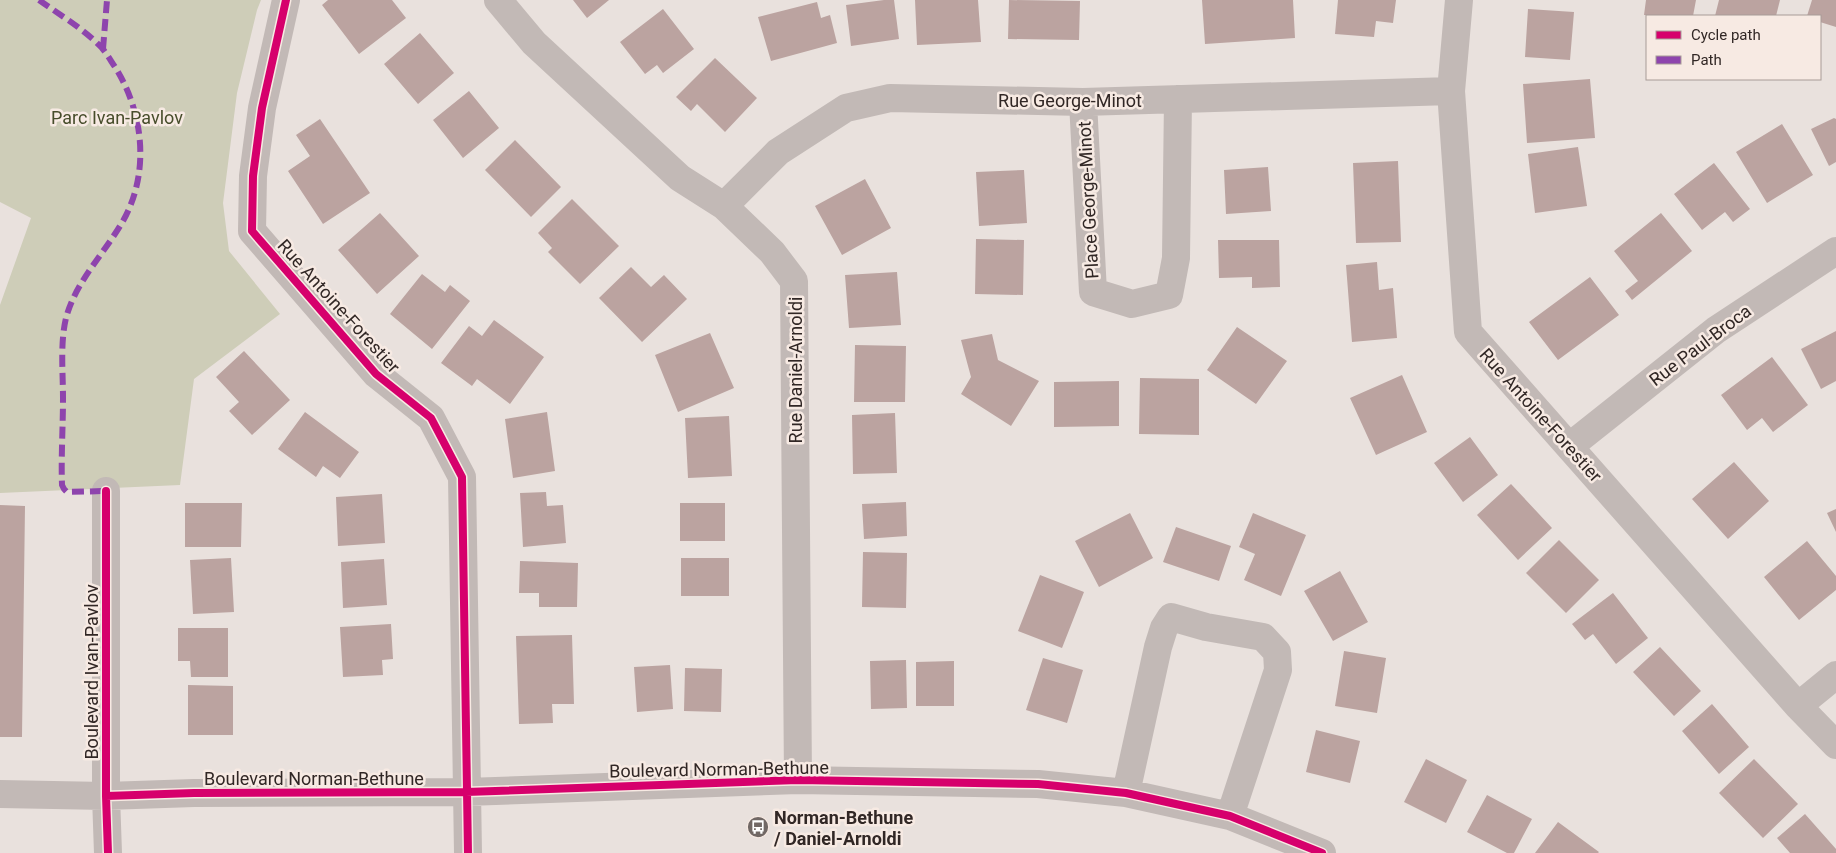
<svg xmlns="http://www.w3.org/2000/svg" width="1836" height="853" font-family="Roboto,sans-serif">
	<rect width="100%" height="100%" fill="#e9e1dd"/>
	<!-- green -->
	<path fill="#cecdb8" d="M0,0H261L257,10L237,93L223,203L229,251L280,314L194,379L180,485L0,493V305L31,218L0,202Z"/>
	<!-- building -->
	<path fill="#bba3a0" d="M328,0H392L406,18L359,54L322,5Z
		M573,0H609L587,18Z
		M884,0H894L899,39L851,46L846,5Z
		M915,0H978L981,42L917,45Z
		M1009,0L1080,1L1079,40L1008,39Z
		M1202,0H1293L1295,38L1205,44Z
		M1338,0H1396L1393,23L1376,21L1374,37L1335,34Z
		M1646,0H1696L1693,16L1644,15Z
		M1719,0H1780L1776,16H1715Z
		M1812,0H1836V27L1820,22V16H1807Z
		M817,2L821,18L830,15L837,43L771,61L758,17Z
		M663,9L694,49L663,73L657,65L645,74L620,42Z
		M1528,9L1574,12L1570,60L1525,57Z
		M420,33L454,73L418,104L384,64Z
		M715,58L757,98L725,132L697,104L691,111L676,97Z
		M1590,79L1595,138L1527,143L1523,84Z
		M469,91L499,128L463,158L433,120Z
		M1834,118L1836,119V162L1829,166L1811,129Z
		M320,119L370,193L323,224L288,171L310,156L296,135Z
		M1782,124L1813,175L1767,203L1736,152Z
		M515,140L561,187L531,217L485,170Z
		M1578,147L1587,206L1535,213L1528,154Z
		M1398,161L1401,242L1356,243L1353,163Z
		M1714,163L1750,209L1733,222L1725,212L1702,230L1674,194Z
		M1268,167L1271,211L1226,214L1224,170Z
		M1024,170L1027,223L979,226L976,172Z
		M865,179L891,228L842,255L815,206Z
		M572,199L619,246L580,284L548,252L552,248L538,233Z
		M380,213L419,256L377,294L338,250Z
		M1661,213L1692,251L1632,300L1625,291L1638,281L1614,251Z
		M976,239L1024,240L1023,295L975,294Z
		M1218,240H1279L1280,287L1252,288V277L1219,278Z
		M1377,262L1379,290L1393,288L1397,338L1352,342L1346,265Z
		M631,267L651,287L664,275L687,299L642,342L599,298Z
		M897,272L901,325L849,328L845,275Z
		M422,274L445,292L450,285L470,301L432,349L390,314Z
		M1590,277L1619,315L1558,360L1529,322Z
		M494,320L544,357L510,404L477,379L472,386L441,363L469,326L482,336Z
		M1237,327L1287,361L1256,404L1207,370Z
		M1836,331V381L1821,389L1801,349Z
		M710,333L734,388L678,412L655,355Z
		M992,334L998,360L1039,381L1011,426L961,394L971,377L961,340Z
		M855,345L906,346L905,402H854Z
		M244,351L290,400L252,435L229,411L239,402L216,377Z
		M1772,357L1808,405L1773,432L1762,418L1747,430L1721,395Z
		M1402,375L1427,432L1376,455L1350,398Z
		M1140,378L1199,379V435L1139,434Z
		M1119,381V426L1054,427V382Z
		M305,412L359,452L340,478L323,466L316,477L278,449Z
		M547,412L555,471L513,478L505,419Z
		M895,413L897,473L853,474L852,415Z
		M729,416L732,476L688,478L685,418Z
		M1470,437L1498,475L1463,502L1434,463Z
		M1734,462L1769,501L1728,539L1692,499Z
		M1511,484L1552,528L1518,560L1477,515Z
		M546,492L547,506L563,505L566,543L523,547L520,493Z
		M382,494L385,543L338,546L336,497Z
		M906,502L907,536L864,539L862,504Z
		M185,503H242L241,547H185Z
		M680,503H725V541H680Z
		M0,505L25,506L22,737H0Z
		M1836,509V532L1827,513Z
		M1130,513L1153,558L1099,587L1075,541Z
		M1253,513L1306,535L1281,596L1244,580L1255,554L1239,547Z
		M1176,527L1231,546L1219,581L1163,562Z
		M1559,540L1599,580L1566,613L1526,573Z
		M1807,541L1836,576V590L1799,620L1764,577Z
		M863,552L907,553L906,608L862,607Z
		M231,558L234,612L193,614L190,560Z
		M681,558H729V596H681Z
		M384,559L387,605L343,608L341,562Z
		M520,561L578,563L577,607H539V593H519Z
		M1340,571L1368,622L1333,641L1304,591Z
		M1040,575L1084,592L1062,648L1018,631Z
		M1613,593L1648,638L1616,664L1593,634L1585,640L1572,624Z
		M391,624L393,659L382,660L383,675L343,677L340,627Z
		M178,628H228V677H191L190,661H178Z
		M572,635L574,704H552L553,723L519,724L516,636Z
		M1660,647L1701,691L1674,716L1633,672Z
		M1344,651L1386,658L1377,713L1335,706Z
		M1043,658L1083,670L1067,723L1026,710Z
		M906,660L907,708L871,709L870,661Z
		M954,661V706H916V662Z
		M670,665L673,709L637,712L634,667Z
		M685,668L722,669L721,712L684,711Z
		M188,685L233,686V735H188Z
		M1712,704L1749,747L1719,774L1682,731Z
		M1316,730L1360,741L1350,783L1306,772Z
		M1426,759L1467,780L1446,823L1404,802Z
		M1754,759L1798,804L1763,838L1719,793Z
		M1487,795L1532,819L1514,853H1507L1467,832Z
		M1805,814L1836,849V853H1790L1777,838Z
		M1558,822L1599,852L1598,853H1535Z"/>
	<g fill="none" stroke-linecap="round" stroke-linejoin="round">
		<!-- minor -->
		<path stroke="#c2b9b6" stroke-width="28" d="M286,0L262,108L253,176L252,231L376,374L431,418L462,477L468,853
			M498,0L534,43L680,178L724,206L772,252L794,281L798,780
			M1459,0L1451,91L1468,332L1798,706L1836,745
			M1083,102L1093,292L1132,304L1169,295L1176,258L1178,99
			M724,206L778,152L846,108L890,98L1083,102L1451,91
			M1570,446L1716,330L1836,251
			M106,491V796L108,853
			M1798,706L1836,675
			M1126,793L1158,647L1164,628L1171,617L1206,627L1263,637L1277,652L1278,670L1230,816
			M0,794L106,796L194,793L466,792L798,780L1038,784L1126,793L1230,816L1322,853"/>
		<!-- quiet -->
		<path stroke="#8e44ad" stroke-width="6" stroke-dasharray="12 6" stroke-linecap="butt" d="M39,0C60,15 84,29 102,48C107,54 111,61 115,67C144,113 150,173 123,221C104,254 76,281 66,318C60,343 63,372 63,398C63,427 61,456 62,485L64,489L67,492L106,491
			M103,49L107,0"/>
		<!-- cycleway casing -->
		<g stroke="#f7eae3" stroke-width="11">
			<path id="cycleway" d="M286,0L262,108L253,176L252,231L376,374L431,418L462,477L468,853
				M106,491V796L108,853
				M106,796L194,793L466,792L798,780L1038,784L1126,793L1230,816L1322,853"/>
		</g>
		<!-- cycleway -->
		<use href="#cycleway" stroke="#d6006c" stroke-width="8"/>
	</g>
	<!-- icons -->
	<defs>
		<g id="bus-disc" transform="scale(1.125)"><circle r="9.5" fill="#716865" stroke="#f7eae3"/><path d="M-5-6H5V4H4V6H2V4H-2V6H-4V4H-5ZM-3.5-4V0h7V-4ZM-3.5 1.2v1.5H-2V1.2ZM2 1.2v1.5H3.5V1.2Z" fill="#fff"/></g>
	</defs>
	<g fill-rule="evenodd">
		<use href="#bus-disc" x="758" y="827"/>
	</g>
	<g text-anchor="middle" dominant-baseline="central" stroke-width="5" stroke-linejoin="round" paint-order="stroke">
		<!-- street labels -->
		<g font-size="18" fill="#312725" stroke="#f7eae3">
			<text x="1070" y="100">Rue George-Minot</text>
			<text transform="translate(1088 200) rotate(-93)">Place George-Minot</text>
			<text transform="translate(339 306) rotate(48)">Rue Antoine-Forestier</text>
			<text transform="translate(1700 345) rotate(-37)">Rue Paul-Broca</text>
			<text transform="translate(795 370) rotate(-90)">Rue Daniel-Arnoldi</text>
			<text transform="translate(1541 415) rotate(48)">Rue Antoine-Forestier</text>
			<text transform="translate(91 672) rotate(-90)">Boulevard Ivan-Pavlov</text>
			<text transform="translate(719 769) rotate(-1)">Boulevard Norman-Bethune</text>
			<text x="314" y="778">Boulevard Norman-Bethune</text>
		</g>
		<!-- park labels -->
		<g font-size="18" fill="#474d2b" stroke="#f7eae3">
			<text x="117" y="117">Parc Ivan-Pavlov</text>
		</g>
		<!-- poi labels -->
		<g font-size="18" font-weight="bold" fill="#312725" stroke="#f7eae3" text-anchor="start">
			<text x="774" y="817">Norman-Bethune<tspan x="774" dy="21">/ Daniel-Arnoldi</tspan></text>
		</g>
	</g>
	<!-- legend -->
	<rect x="1646" y="15" width="175" height="65" fill="#f7eae3" stroke="#a89c97"/>
	<rect x="1656" y="31" width="25" height="8" fill="#d6006c" stroke="#a89c97"/>
	<text x="1691" y="40" font-size="15" fill="#312725">Cycle path</text>
	<rect x="1656" y="56" width="25" height="8" fill="#8e44ad" stroke="#a89c97"/>
	<text x="1691" y="65" font-size="15" fill="#312725">Path</text>
</svg>
